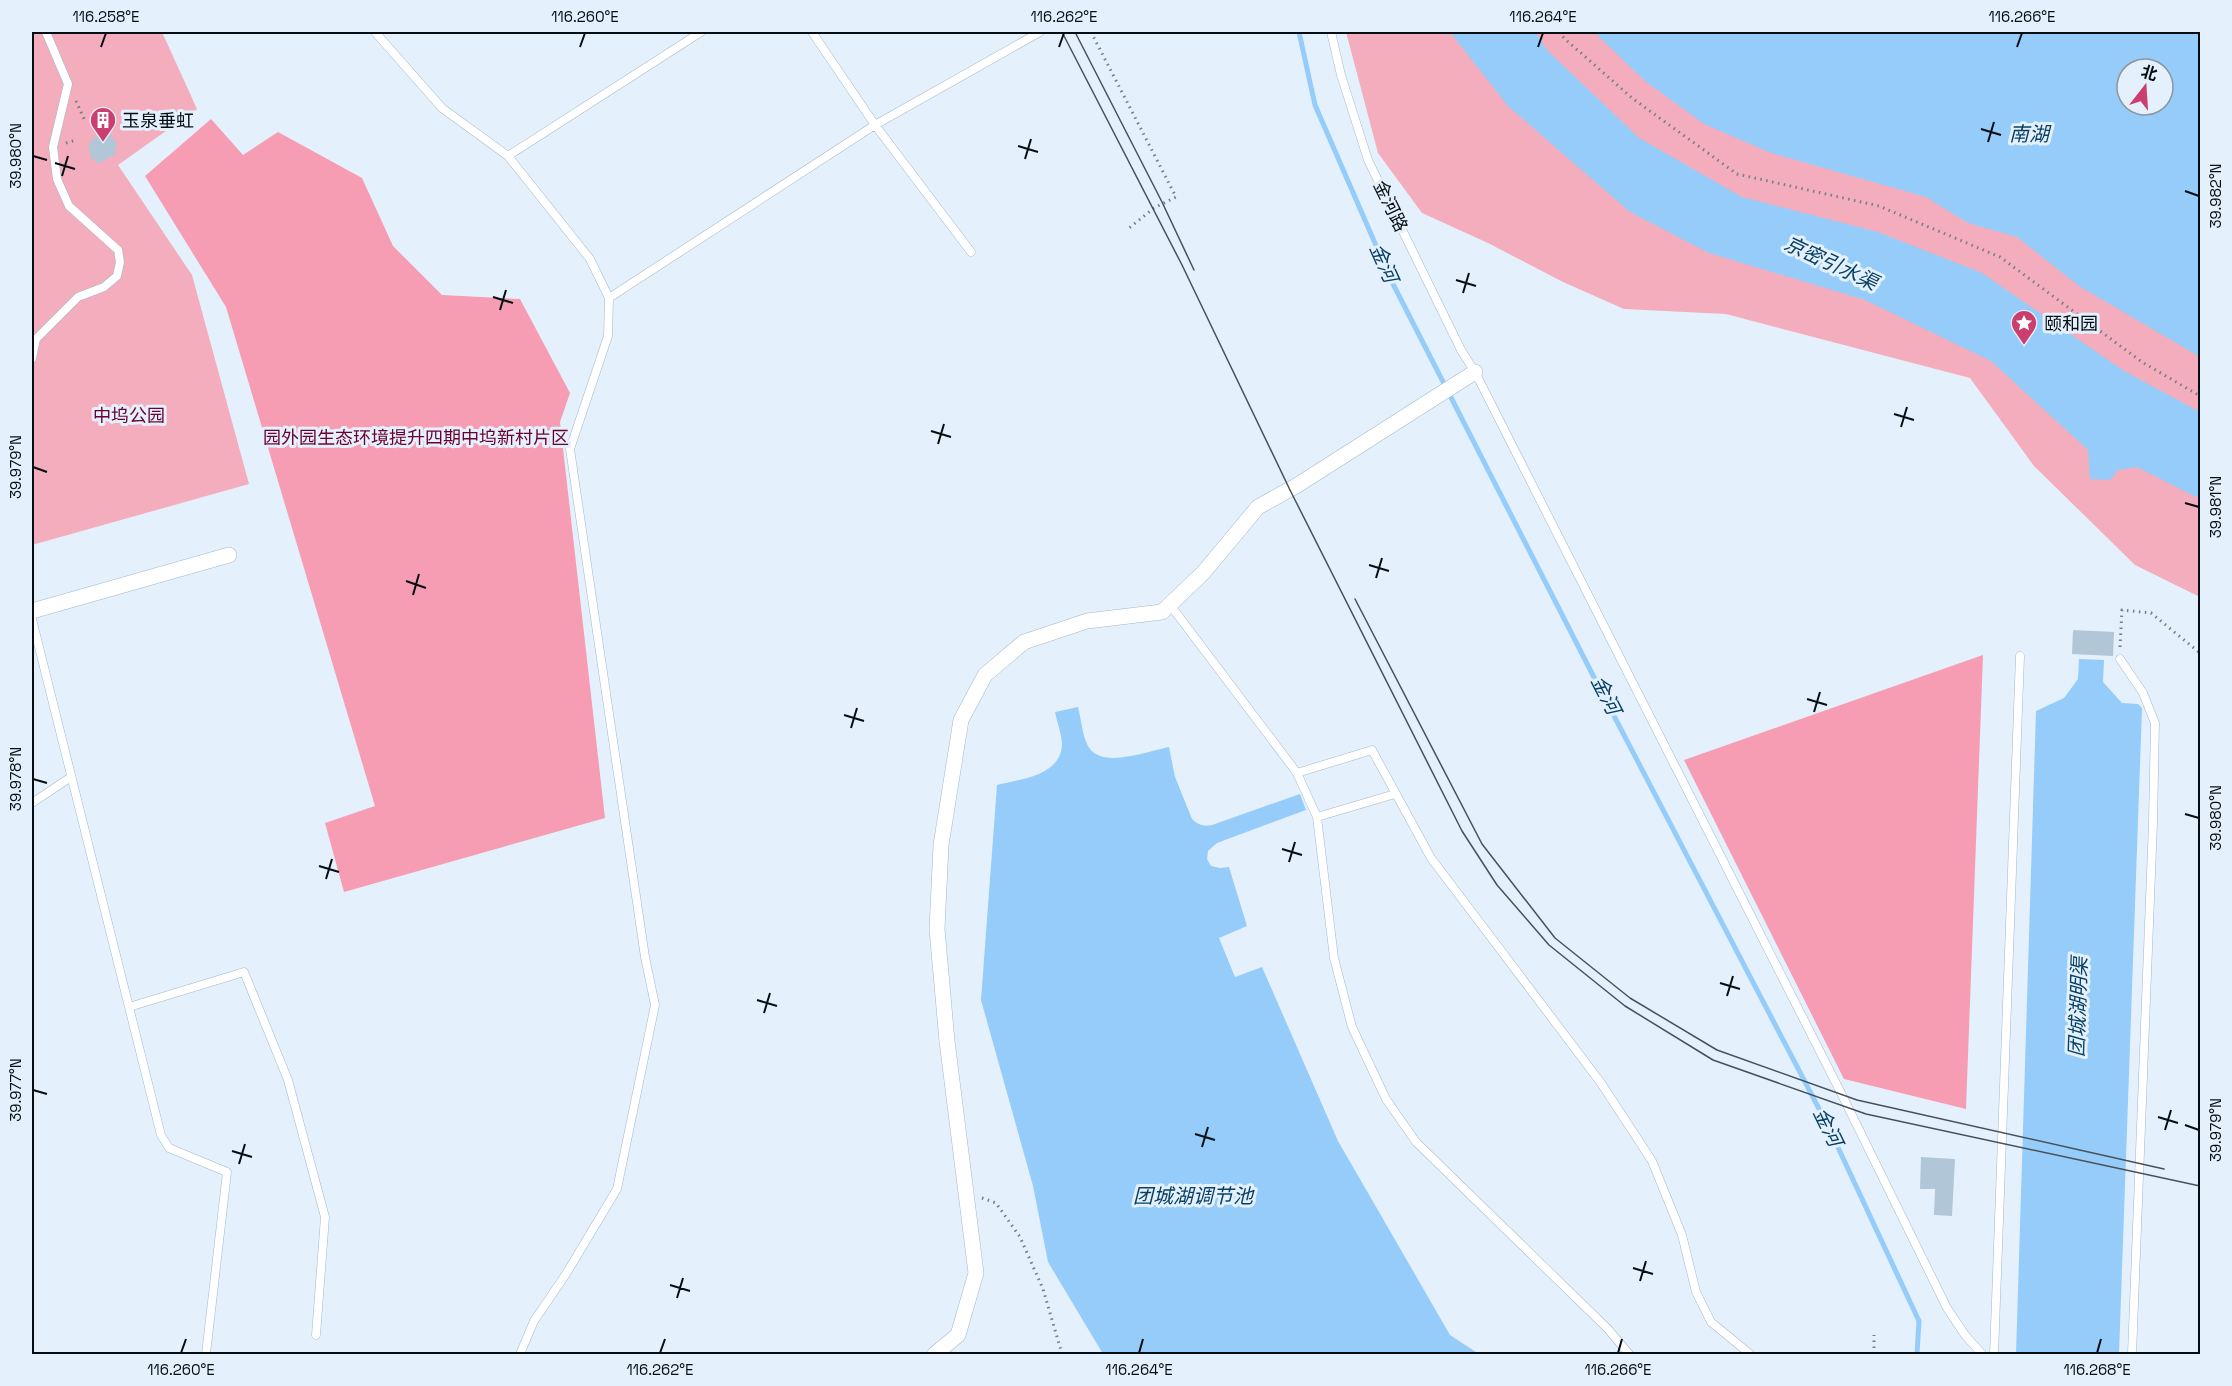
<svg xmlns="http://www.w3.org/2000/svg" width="2232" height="1386" font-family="'Space Grotesk','Noto Sans SC',sans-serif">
	<rect width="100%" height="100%" fill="#e4f1fc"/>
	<!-- green -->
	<path fill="#f3adbd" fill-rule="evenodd" d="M32,32H162L197,109L118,165L192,275L249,484L32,545Z
		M1346,32H2200V597L2135,565L2034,466L1970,378L1726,314L1624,309L1563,282L1488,243L1422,213L1378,153ZM2127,69H2163V105H2127Z"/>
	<!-- forest -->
	<path fill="#f69db3" d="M211,119L243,155L278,132L362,178L393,246L442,295L520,299L570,393L560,422L605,818L344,892L325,823L375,806L226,307L145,176Z
		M1983,655L1966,1109L1844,1079L1684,760Z"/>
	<!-- water -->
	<path fill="#95ccfa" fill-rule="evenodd" d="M1450,32H1535L1548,51L1639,138L1742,197L1878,232L1982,273L2124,371L2200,412V499L2137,467L2118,470L2110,480L2090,479L2088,450L1991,361L1865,300L1709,253L1630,212L1508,106Z
		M1594,32H2200V357L2079,286L2017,237L1968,223L1926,197L1771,153L1704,124L1645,81ZM2127,69H2163V105H2127Z
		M2079,659L2104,660L2103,682L2122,703L2138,704L2142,708L2119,1354H2016L2036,711L2064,698L2078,679Z
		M1078,707C1081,718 1082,733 1087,744C1098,771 1148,751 1169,747L1175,777L1192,819C1198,825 1204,827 1212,825L1300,794L1306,810L1217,843L1208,851L1207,859L1211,866L1220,868L1229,867L1247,926L1219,938L1235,977L1262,967L1338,1141L1450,1335L1479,1354H1103L1048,1262L1033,1186L981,1000L997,785C1021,779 1060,776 1062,745C1062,735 1057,722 1055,712Z"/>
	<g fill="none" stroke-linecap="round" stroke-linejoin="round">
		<!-- stream -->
		<path stroke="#95ccfa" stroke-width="5" d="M1299,32L1315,105L1391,280L1601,691L1828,1126L1919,1321L1917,1354"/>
	</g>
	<!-- building -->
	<path fill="#b1c6d7" d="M108,131L118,146L114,149L117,153L98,164L95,159L92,161L88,145L92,144L90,140Z
		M2073,630L2114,632L2113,656L2072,654Z
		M1921,1157L1955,1159L1952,1216L1934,1215L1935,1189H1920Z"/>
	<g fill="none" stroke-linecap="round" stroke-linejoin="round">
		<!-- lane casing -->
		<g stroke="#a4b8c9" stroke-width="9">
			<path id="lane" d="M375,32L442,108L508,156L590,259L609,298
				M812,32L875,125L971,252
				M1331,32L1341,75L1368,160L1461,350L1475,372L1841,1093L1947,1308L1965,1335L1982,1354
				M508,156L701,32
				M32,358L36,339L78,297L104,287L117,276L120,262L118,250L69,206L57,179L53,147L68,84L46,32
				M1171,606L1297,773L1317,817L1334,958L1352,1027L1386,1099L1416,1142L1608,1329L1629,1354
				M32,619L161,1135L169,1148L227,1172L206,1354
				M2120,659L2143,693L2155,723L2153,823L2132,1354
				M1297,773L1372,750L1431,858L1601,1083L1652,1161L1682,1235L1696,1292L1711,1322L1750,1354
				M32,803L71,777
				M1317,817L1395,794
				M129,1007L244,972L288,1080L325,1217L316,1335
				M520,1354L534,1321L566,1274L617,1189L655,1005L645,957L570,449L608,336L609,298L875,125L1040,32
				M1994,1354L2020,656"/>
		</g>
		<!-- street casing -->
		<g stroke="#a4b8c9" stroke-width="16">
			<path id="street" d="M32,611L229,555
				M935,1354L958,1335L976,1273L947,1041L937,929L941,845L961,720L985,675L1024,642L1087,621L1162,612L1203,573L1258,507L1296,486L1475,372"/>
		</g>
		<!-- path -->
		<path stroke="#747e87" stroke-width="3" stroke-dasharray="1.5 4.5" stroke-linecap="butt" d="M1091,32L1176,197L1154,208L1128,229
			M1559,32L1565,39L1632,98L1737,174L1879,206L2000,257L2142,362L2200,396
			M76,101L84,119
			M66,143L76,140
			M2120,647L2122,610L2151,613L2200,653
			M982,1198L996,1203L1020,1237L1043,1289L1062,1354
			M1874,1354V1335"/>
		<!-- lane -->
		<use href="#lane" stroke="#fff" stroke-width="8"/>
		<!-- street -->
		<use href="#street" stroke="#fff" stroke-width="15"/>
		<!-- tram -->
		<path stroke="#485158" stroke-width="1.5" d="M1062,32L1182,265L1290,490L1462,831L1497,885L1549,945L1625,1006L1713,1060L1866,1114L2200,1186
			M1075,32L1162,202L1194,270
			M1355,599L1482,844L1555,938L1630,998L1717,1050L1857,1100L2164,1169"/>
	</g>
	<!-- ticks -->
	<path fill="none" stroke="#060d13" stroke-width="2" d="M101,47L106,33M580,47L585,33M1059,47L1064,33M1538,47L1543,33M2017,47L2022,33M1981,129L2001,135M1988,142L1994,122M1018,146L1038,152M33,156L47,160M1025,159L1031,139M55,163L75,169M62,176L68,156M2185,191L2199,196M1456,280L1476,286M1463,293L1469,273M493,297L513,303M500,310L506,290M1894,414L1914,420M1901,427L1907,407M931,431L951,437M938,444L944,424M33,467L47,472M2185,503L2199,507M1369,565L1389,571M1376,578L1382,558M406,581L426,588M413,595L419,574M1807,699L1827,705M1814,712L1820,692M844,715L864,721M851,728L857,708M33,779L47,783M2185,814L2199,818M1282,849L1302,855M1289,862L1295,842M319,866L339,872M326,879L332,859M1720,983L1740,989M1727,996L1733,976M757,1000L777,1006M764,1013L770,993M33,1090L47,1094M2158,1117L2178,1123M2185,1125L2199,1130M2165,1130L2171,1110M1195,1134L1215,1140M1202,1147L1208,1127M232,1151L252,1157M239,1164L245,1144M1633,1268L1653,1274M1640,1281L1646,1261M670,1285L690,1291M677,1298L683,1278M181,1353L186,1339M660,1353L665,1339M1139,1353L1143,1339M1618,1353L1622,1339M2097,1353L2101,1339"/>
	<!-- icons -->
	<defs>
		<g id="building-pin" transform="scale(1.35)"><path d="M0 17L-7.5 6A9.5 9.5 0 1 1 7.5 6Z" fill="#cb3f6f" stroke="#e4f1fc"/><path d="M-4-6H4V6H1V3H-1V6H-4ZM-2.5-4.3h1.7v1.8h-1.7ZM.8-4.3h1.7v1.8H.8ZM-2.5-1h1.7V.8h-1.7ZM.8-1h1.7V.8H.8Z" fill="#fff"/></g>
		<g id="sight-pin" transform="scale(1.35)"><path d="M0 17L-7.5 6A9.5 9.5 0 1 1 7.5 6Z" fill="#cb3f6f" stroke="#e4f1fc"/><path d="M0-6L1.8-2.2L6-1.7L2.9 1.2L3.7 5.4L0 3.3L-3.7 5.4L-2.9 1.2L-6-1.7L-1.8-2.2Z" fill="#fff"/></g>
	</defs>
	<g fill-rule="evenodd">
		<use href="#building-pin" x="103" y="120"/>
		<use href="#sight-pin" x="2024" y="323"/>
	</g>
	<g text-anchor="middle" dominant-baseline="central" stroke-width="6" stroke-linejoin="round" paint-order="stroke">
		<!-- poi labels -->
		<g font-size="18" fill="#060d13" stroke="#e4f1fc" text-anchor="start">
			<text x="122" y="120">玉泉垂虹</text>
			<text x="2044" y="323">颐和园</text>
		</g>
		<!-- street labels -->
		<g font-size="18" fill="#060d13" stroke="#e4f1fc">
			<text transform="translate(1391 206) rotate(64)">金河路</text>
		</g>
		<!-- park labels -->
		<g font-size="18" fill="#6c0031" stroke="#e4f1fc">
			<text x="129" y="415">中坞公园</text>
			<text x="416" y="437">园外园生态环境提升四期中坞新村片区</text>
		</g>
		<!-- water labels -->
		<g font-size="20" font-style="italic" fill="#074064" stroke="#e4f1fc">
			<text x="2029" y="134">南湖</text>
			<text transform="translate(1384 263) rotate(66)">金河</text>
			<text transform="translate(1831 263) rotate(25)">京密引水渠</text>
			<text transform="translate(1606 695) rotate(63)">金河</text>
			<text transform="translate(2078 1007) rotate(-88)">团城湖明渠</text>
			<text transform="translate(1828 1127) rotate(64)">金河</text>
			<text x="1193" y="1196">团城湖调节池</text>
		</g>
	</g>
	<!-- border -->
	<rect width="2232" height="1386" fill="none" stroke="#e4f1fc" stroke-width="66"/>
	<!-- north arrow -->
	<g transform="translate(2145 87) rotate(17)"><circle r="28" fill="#e4f1fc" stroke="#8b969f" stroke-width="1.5"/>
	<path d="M0-4.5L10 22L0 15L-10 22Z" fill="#cb3f6f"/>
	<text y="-9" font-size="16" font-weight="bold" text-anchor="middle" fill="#060d13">北</text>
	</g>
	<rect x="33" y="33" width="2166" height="1320" fill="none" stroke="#060d13" stroke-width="2"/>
	<g font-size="15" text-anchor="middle" fill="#060d13">
		<text x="106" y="22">116.258°E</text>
		<text x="585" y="22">116.260°E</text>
		<text x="1064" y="22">116.262°E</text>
		<text x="1543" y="22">116.264°E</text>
		<text x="2022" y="22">116.266°E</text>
		<text transform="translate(16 156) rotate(-90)" y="5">39.980°N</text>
		<text transform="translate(2216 196) rotate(-90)" y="5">39.982°N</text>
		<text transform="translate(16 467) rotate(-90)" y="5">39.979°N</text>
		<text transform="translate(2216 507) rotate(-90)" y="5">39.981°N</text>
		<text transform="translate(16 779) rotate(-90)" y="5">39.978°N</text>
		<text transform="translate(2216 818) rotate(-90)" y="5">39.980°N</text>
		<text transform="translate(16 1090) rotate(-90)" y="5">39.977°N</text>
		<text transform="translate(2216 1130) rotate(-90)" y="5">39.979°N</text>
		<text x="181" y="1375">116.260°E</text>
		<text x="660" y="1375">116.262°E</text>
		<text x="1139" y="1375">116.264°E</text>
		<text x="1618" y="1375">116.266°E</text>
		<text x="2097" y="1375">116.268°E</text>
	</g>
</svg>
